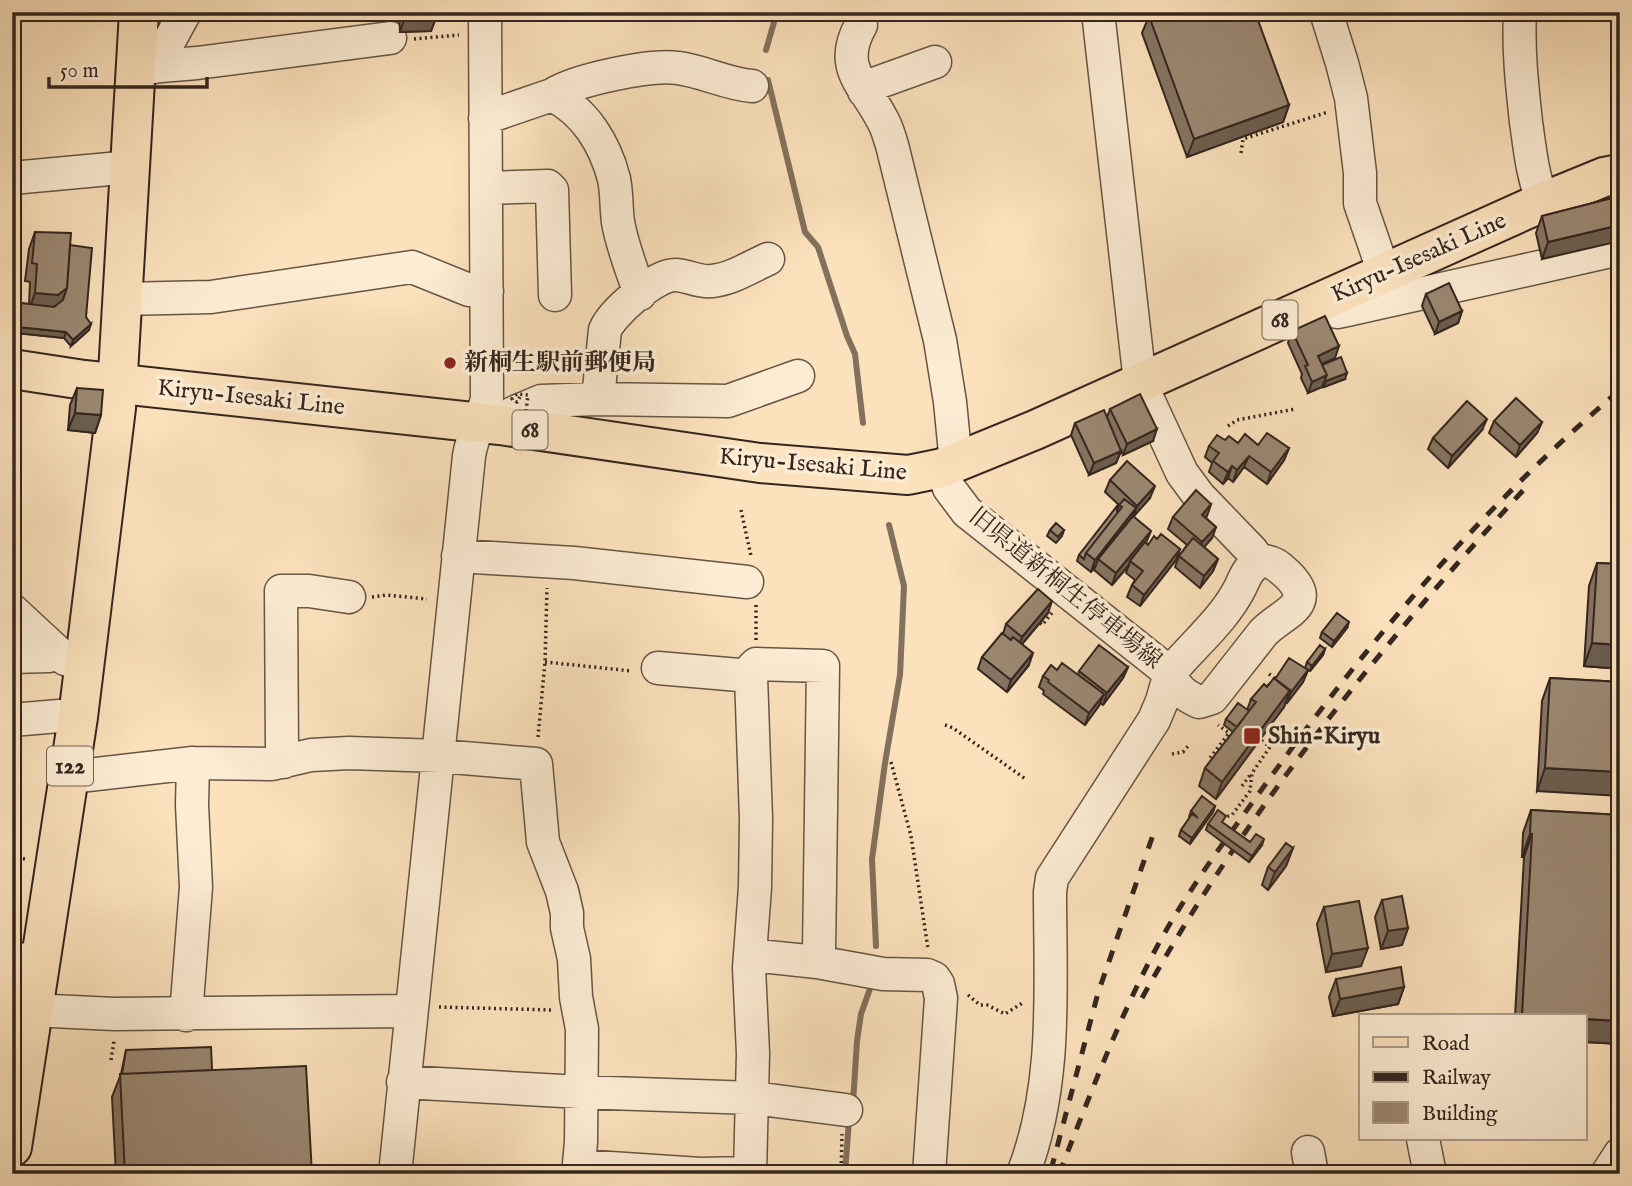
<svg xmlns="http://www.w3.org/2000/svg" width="1632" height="1186" font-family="'IM FELL English','Noto Serif JP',serif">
	<rect width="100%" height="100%" fill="#fbe1bc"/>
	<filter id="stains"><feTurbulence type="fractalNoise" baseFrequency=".00286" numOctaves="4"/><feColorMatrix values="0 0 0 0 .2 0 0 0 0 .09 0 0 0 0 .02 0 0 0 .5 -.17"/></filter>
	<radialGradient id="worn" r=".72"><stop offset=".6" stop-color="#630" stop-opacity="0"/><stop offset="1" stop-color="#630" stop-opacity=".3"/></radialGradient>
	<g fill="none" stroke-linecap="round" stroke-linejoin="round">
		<!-- stream -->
		<path stroke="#83705d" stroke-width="6" d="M766,50L777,12
			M768,80L805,232L818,247L847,336L855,354L863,423
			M876,946L872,859L885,763L900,675L904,586L889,525
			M853,1103L857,1041L861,1014L872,983
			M845,1174L849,1120"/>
		<!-- minor casing -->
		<g stroke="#665546" stroke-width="35">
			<path id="minor" d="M1098,12L1140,382L1182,473L1199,496L1252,551L1259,562
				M1326,12L1342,63L1351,98L1360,173V203L1384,273
				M1520,12C1518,49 1522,85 1526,122C1530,149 1532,175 1543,202
				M861,25C837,67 864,84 882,119C887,127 889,136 892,145L940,340L950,402L956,463
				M155,67L185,12
				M136,68L197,63L390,38
				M864,91L874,84L935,62
				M552,95C575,80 650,64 678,68C703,71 726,84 752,86
				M485,118L552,95C585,111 605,144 614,179C617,193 616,208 618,222C622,246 632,270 640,294
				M12,178L131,167
				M486,188L548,186L552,190L555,295
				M1331,297L1337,312L1352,309L1620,249
				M122,299L211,297L412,267L469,290L487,291
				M598,399L605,330C612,313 655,275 675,275C688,275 699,283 712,281C732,279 750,267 768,259
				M500,425L513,413L541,401L598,399L728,401L798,376
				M942,468L949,488L967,512L1170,673L1162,701L1154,720L1052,878L1050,892C1050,986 1058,1084 1023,1174
				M458,556L574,563L747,582
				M1264,561C1275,562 1280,568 1288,575C1319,606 1281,613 1263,633L1212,698L1199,702C1184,695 1176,689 1170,673C1193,645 1223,621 1240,588C1245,577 1250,563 1264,561Z
				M12,610L65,659L84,664
				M12,657L48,656L59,653
				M658,668L751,676
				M12,720L59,716
				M284,762L282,753L281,591H309L349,597
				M69,775L79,776L193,763L272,764L311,755L349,753L439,756L536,764L543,842L562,891L567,913V928L574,959L576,997L582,1029L581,1142L578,1174
				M750,955L817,962L883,974L927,975L934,978L938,984L941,998L929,1174
				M12,958L41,962
				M33,1007L52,1011L114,1014L410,1011
				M186,1015L196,887L192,805L193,763
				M403,1082L580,1092L753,1098L846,1110
				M1423,1139L1430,1174
				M1308,1152L1312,1174
				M580,1166L700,1174L750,1173
				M395,1174L469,456C472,436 482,419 487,399L485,12
				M750,1174L753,1053L749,968L755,887L756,819L751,676L752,668L756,664L823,666L819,953L817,962
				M1607,1174L1620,1154"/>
		</g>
		<!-- major casing -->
		<g stroke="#34261f" stroke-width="42">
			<path id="major" d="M12,369L84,380L500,425L760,463L908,475L942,468L1035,430L1543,202L1604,177L1620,174"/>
		</g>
		<!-- highway casing -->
		<g stroke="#34261f" stroke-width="42">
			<path id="highway" d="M12,1147L78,717L116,408L139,12"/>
		</g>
		<!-- path -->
		<path stroke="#34261f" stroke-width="3.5" stroke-dasharray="2 3.5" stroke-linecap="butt" d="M414,39L459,35
			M1241,153L1243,139L1328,112
			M1228,426L1237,420L1295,409
			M741,510L751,556
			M372,597L386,595L427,599
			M1040,623L1042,625L1052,613
			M756,640V605
			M545,662L632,671
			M1269,674L1277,680
			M945,725L953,728L1027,780
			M538,737L545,662L547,588
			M1172,754L1183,752L1189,745
			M1215,760L1210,758L1229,733L1218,725
			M891,762L911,836L928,949
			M1242,786L1250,775
			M1222,818L1232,815L1250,791L1252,773L1270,747L1261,740
			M12,858L28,859
			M968,995L980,1005H987L1005,1014L1024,1002
			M439,1007L553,1010
			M111,1060L114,1041
			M841,1174L842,1134"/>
		<!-- minor -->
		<use href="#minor" stroke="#fcecd3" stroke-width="32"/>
		<!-- major -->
		<use href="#major" stroke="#fbe1bc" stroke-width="38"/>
		<!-- highway -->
		<use href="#highway" stroke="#fbe1bc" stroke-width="38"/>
		<!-- rail -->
		<path stroke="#34261f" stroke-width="5" stroke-dasharray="12 12" stroke-linecap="butt" d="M1142,998C1246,810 1384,642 1528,485
			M1051,1170L1098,993L1153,835
			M1059,1174C1090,1095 1120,1015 1160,941C1192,884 1232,831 1270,778C1372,637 1486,503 1620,390"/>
		<!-- path-bridge -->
		<path stroke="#34261f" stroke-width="3.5" stroke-dasharray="2 3.5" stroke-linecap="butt" d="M520,397L517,402L512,399L517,394L528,395L521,452"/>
	</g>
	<!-- wall -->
	<path fill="#857461" stroke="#34261f" stroke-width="2" d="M399,12H438L431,31L400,32Z
		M1149,16L1289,105L1283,122L1187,157L1142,33Z
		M1620,196L1542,259L1536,233L1542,216Z
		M35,232L70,245L89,330L71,346L64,338L16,333L19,309L21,303L29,304L30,282L25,281L29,249Z
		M1426,294L1462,311L1458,323L1435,334L1422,306Z
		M1292,331L1335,358L1321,364L1345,379L1324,387L1323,385L1322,387L1308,393L1301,378L1302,374L1288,343Z
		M77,388L101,415L95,433L68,430L70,405Z
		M1110,409L1153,441L1123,455L1121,451L1116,463L1089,475L1071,435L1075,423L1107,417Z
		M1494,421L1542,422L1537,433L1516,457L1489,433Z
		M1482,430L1448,468L1428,449L1433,438Z
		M1225,440L1238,443L1289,448L1284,460L1267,484L1244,467L1233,482L1228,478L1223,484L1209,472L1212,463L1205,457L1209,446Z
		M1110,480L1150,498L1133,517L1146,543L1148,545L1157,539L1180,549L1176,560L1140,606L1127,597L1132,585L1135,580L1126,573L1129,565L1112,585L1094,570L1096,565L1091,572L1077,561L1079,555L1117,511L1119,505L1105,492Z
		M1211,504L1206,518L1216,527L1212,538L1204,547L1218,559L1213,571L1200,588L1175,567L1179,556L1187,545L1168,529L1173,517Z
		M1050,530H1064L1062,536L1056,543L1047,536Z
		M1597,563L1620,564V669L1584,666L1589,586Z
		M1048,613L1022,644L1029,665L1007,692L978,669L982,657L1003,634L1006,624Z
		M1347,628L1332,647L1320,638L1322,632Z
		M1325,649L1323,655L1310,671L1305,668L1307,662Z
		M1128,667L1123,678L1103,705L1100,703L1085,725L1043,694L1044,691L1039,687L1043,676L1078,675L1079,671Z
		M1308,670L1303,682L1287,703L1286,702L1284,707L1216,799L1199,786L1205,768L1233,732L1224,725L1226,719L1247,710L1251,699L1275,679Z
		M1550,678L1620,682L1537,791L1542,701Z
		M1215,806L1213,812L1190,844L1179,836L1181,830L1190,818L1189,817L1191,811Z
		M1531,810L1620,815V1044L1585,1042V1016H1515L1524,857H1522L1523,833Z
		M1223,823L1250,842L1262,845L1249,862L1206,830L1208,824Z
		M1293,848L1286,866L1268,890L1262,885L1268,867Z
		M1382,900L1408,928L1402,945L1381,949L1375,917Z
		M1324,907L1361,966L1326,972L1317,924Z
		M1336,979L1404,987L1398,1004L1333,1016L1329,997Z
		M126,1050L212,1070L312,1174H116L112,1097L121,1074Z"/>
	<!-- shaded-wall -->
	<path fill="#6c5e4f" stroke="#34261f" stroke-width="2" d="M407,12H438L431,31L400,32Z
		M1289,105L1283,122L1187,157L1194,139Z
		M1620,225V241L1542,259L1548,242Z
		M67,288L61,306L29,310L35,293Z
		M1462,311L1458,323L1435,334L1439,322Z
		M91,324L89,330L71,346L73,340Z
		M18,327L66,332L64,338L16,333Z
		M1339,346L1335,358L1313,368L1318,356Z
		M1347,373L1345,379L1324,387L1326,381Z
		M1327,375L1322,387L1308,393L1312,382Z
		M75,413L101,415L95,433L68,430Z
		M1487,419L1482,430L1448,468L1452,456Z
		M1542,422L1537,433L1516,457L1520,445Z
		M1157,429L1153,441L1123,455L1127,444Z
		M1289,448L1284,460L1267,484L1271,472Z
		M1121,451L1116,463L1089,475L1094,463Z
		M1249,456L1244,467L1233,482L1237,470Z
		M1232,466L1228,478L1223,484L1228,472Z
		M1155,486L1150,498L1133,517L1137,506Z
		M1211,504L1207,516L1198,527L1202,515Z
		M1136,508L1131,520L1098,559L1096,565L1091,572L1095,560Z
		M1216,527L1212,538L1198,554L1202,542Z
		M1151,531L1146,543L1130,561L1129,565L1112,585L1116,573Z
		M1180,549L1176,560L1140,606L1144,595Z
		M1218,559L1213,571L1200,588L1204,576Z
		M1052,601L1048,613L1018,649L1022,637Z
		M1349,622L1347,628L1332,647L1334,641Z
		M1592,643L1620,645V669L1584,666Z
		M1325,649L1323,655L1310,671L1312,666Z
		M1033,653L1029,665L1007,692L1011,680Z
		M1128,667L1123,678L1103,705L1107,693Z
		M1308,670L1303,682L1287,703L1291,692Z
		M1290,690L1284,707L1216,799L1222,782Z
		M1104,694L1099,706L1085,725L1089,713Z
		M1545,768L1620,772V796L1537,791Z
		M1215,806L1213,812L1190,844L1192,838Z
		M1530,834H1532L1524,857H1522Z
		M1264,839L1262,845L1249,862L1252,856Z
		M1293,848L1286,866L1268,890L1275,872Z
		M1408,928L1402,945L1381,949L1388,931Z
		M1368,948L1361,966L1326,972L1332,954Z
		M1404,987L1398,1004L1333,1016L1340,999Z
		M1585,1019L1620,1021V1044L1585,1042Z"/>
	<!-- building -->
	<path fill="#9b8771" stroke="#34261f" stroke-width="2" d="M1159,12H1255L1289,105L1194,139L1149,16Z
		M1620,196V225L1548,242L1542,216Z
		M35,232L71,233L67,288L58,295L35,293L37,264L32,263Z
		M70,245L92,248L86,317L91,324L73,340L66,332L18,327L21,303L54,307L63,300L67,288Z
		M1449,283L1462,311L1439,322L1426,294Z
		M1325,316L1339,346L1318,356L1327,375L1312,382L1305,366L1308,365L1292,331Z
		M1341,357L1347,373L1326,381L1325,379L1327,375L1322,365Z
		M77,388L103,390L101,415L75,413Z
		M1140,394L1157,429L1127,444L1110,409Z
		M1516,398L1542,422L1520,445L1494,421Z
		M1467,401L1487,419L1452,456L1433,438Z
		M1104,410L1121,451L1094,463L1075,423Z
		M1267,433L1289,448L1271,472L1249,456L1237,470L1232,466L1228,472L1213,461L1219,453L1209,446L1217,435L1225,440L1229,436L1238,443L1245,434L1258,445Z
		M1127,461L1155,486L1137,506L1110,480Z
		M1196,490L1211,504L1202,515L1216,527L1202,542L1173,517Z
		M1124,499L1136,508L1095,560L1086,553L1122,507L1119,505Z
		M1117,506V511L1118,512L1086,553L1084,559L1079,555Z
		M1133,516L1151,531L1116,573L1098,559Z
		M1056,523L1064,530L1058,537L1050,530Z
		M1161,534L1180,549L1144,595L1132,585L1143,571L1130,561L1145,542L1148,545L1154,536L1157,539Z
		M1193,538L1218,559L1204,576L1179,556Z
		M1597,563L1620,564V645L1592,643Z
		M1038,589L1052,601L1022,637L1006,624Z
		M1337,613L1349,622L1334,641L1322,632Z
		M1002,633L1011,640L1013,637L1033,653L1011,680L982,657Z
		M1099,645L1128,667L1107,693L1079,671Z
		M1320,645L1325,649L1312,666L1307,662Z
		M1289,658L1308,670L1291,692L1275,679Z
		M1062,663L1104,694L1089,713L1048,682L1049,680L1043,676L1051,665L1057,670Z
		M1274,678L1290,690L1222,782L1205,768L1256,702L1251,699L1264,684L1267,687Z
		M1550,678L1620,682V772L1545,768Z
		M1238,703L1249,711L1237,727L1226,719Z
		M1202,796L1215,806L1192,838L1181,830L1192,814L1198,818L1191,811Z
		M1218,810L1226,816L1222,822L1250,842L1256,834L1264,839L1252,856L1208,824Z
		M1531,810L1620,815V1021L1585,1019V1016H1546L1522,1015L1532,834H1530Z
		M1286,843L1293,848L1275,872L1268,867Z
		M1402,896L1408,928L1388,931L1382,900Z
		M1359,901L1368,948L1332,954L1324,907Z
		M1401,967L1404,987L1340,999L1336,979Z
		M211,1047L212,1070L122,1074L126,1050Z
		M306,1066L312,1174H125L120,1074Z"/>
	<!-- markers -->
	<g fill="#8f2418" stroke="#fcecd3" stroke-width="2.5">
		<circle cx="450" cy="363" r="7"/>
		<rect x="1243" y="727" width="18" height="18" rx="3.5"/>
	</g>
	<g text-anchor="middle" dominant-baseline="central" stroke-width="7" stroke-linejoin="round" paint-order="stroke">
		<!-- shield labels -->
		<g fill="#fcecd3" stroke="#706155" stroke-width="2">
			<rect x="1262.5" y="300.5" width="35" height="39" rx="5"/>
			<rect x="512.5" y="410.5" width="35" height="39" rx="5"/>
			<rect x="47" y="746.5" width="46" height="39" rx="5"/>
		</g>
		<g font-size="23" font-weight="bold" fill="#34261f">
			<text x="1280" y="320">68</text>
			<text x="530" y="430">68</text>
			<text x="70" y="766">122</text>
		</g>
		<!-- street labels -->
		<g font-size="24" fill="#34261f" stroke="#fcecd3">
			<text transform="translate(1419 258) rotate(-24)">Kiryu-Isesaki Line</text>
			<text transform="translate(251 398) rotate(6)">Kiryu-Isesaki Line</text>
			<text transform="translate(813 465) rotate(5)">Kiryu-Isesaki Line</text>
			<text transform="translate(1065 589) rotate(39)">旧県道新桐生停車場線</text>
		</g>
		<!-- poi labels -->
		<g font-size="24" font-weight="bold" fill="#34261f" stroke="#fcecd3" text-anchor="start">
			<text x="464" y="363">新桐生駅前郵便局</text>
			<text x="1268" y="736">Shin-Kiryu</text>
		</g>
	</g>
	<!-- margin -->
	<rect width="1632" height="1186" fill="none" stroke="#fbe1bc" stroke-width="42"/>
	<rect x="14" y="14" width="1604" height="1158" fill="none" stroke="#34261f" stroke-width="3.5"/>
	<rect x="21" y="21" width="1590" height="1144" fill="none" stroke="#34261f" stroke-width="2"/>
	<!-- legend -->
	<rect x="1359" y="1014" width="228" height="126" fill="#fcecd3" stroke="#ac9d8b" stroke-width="2"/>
	<rect x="1373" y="1037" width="35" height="10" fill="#fbe1bc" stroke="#ac9d8b" stroke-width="2"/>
	<text x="1422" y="1050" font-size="21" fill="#34261f">Road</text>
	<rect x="1373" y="1072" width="35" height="10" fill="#34261f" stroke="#ac9d8b" stroke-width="2"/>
	<text x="1422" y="1084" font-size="21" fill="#34261f">Railway</text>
	<rect x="1373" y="1102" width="35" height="21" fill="#9b8771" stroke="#ac9d8b" stroke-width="2"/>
	<text x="1422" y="1120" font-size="21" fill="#34261f">Building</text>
	<!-- scale -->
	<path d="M49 77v10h158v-10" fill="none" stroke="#34261f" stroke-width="3.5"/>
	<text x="60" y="77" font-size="21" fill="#34261f" stroke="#fcecd3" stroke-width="5" paint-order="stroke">50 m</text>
	<rect width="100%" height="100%" filter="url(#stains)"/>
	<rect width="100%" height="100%" fill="url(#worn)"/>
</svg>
